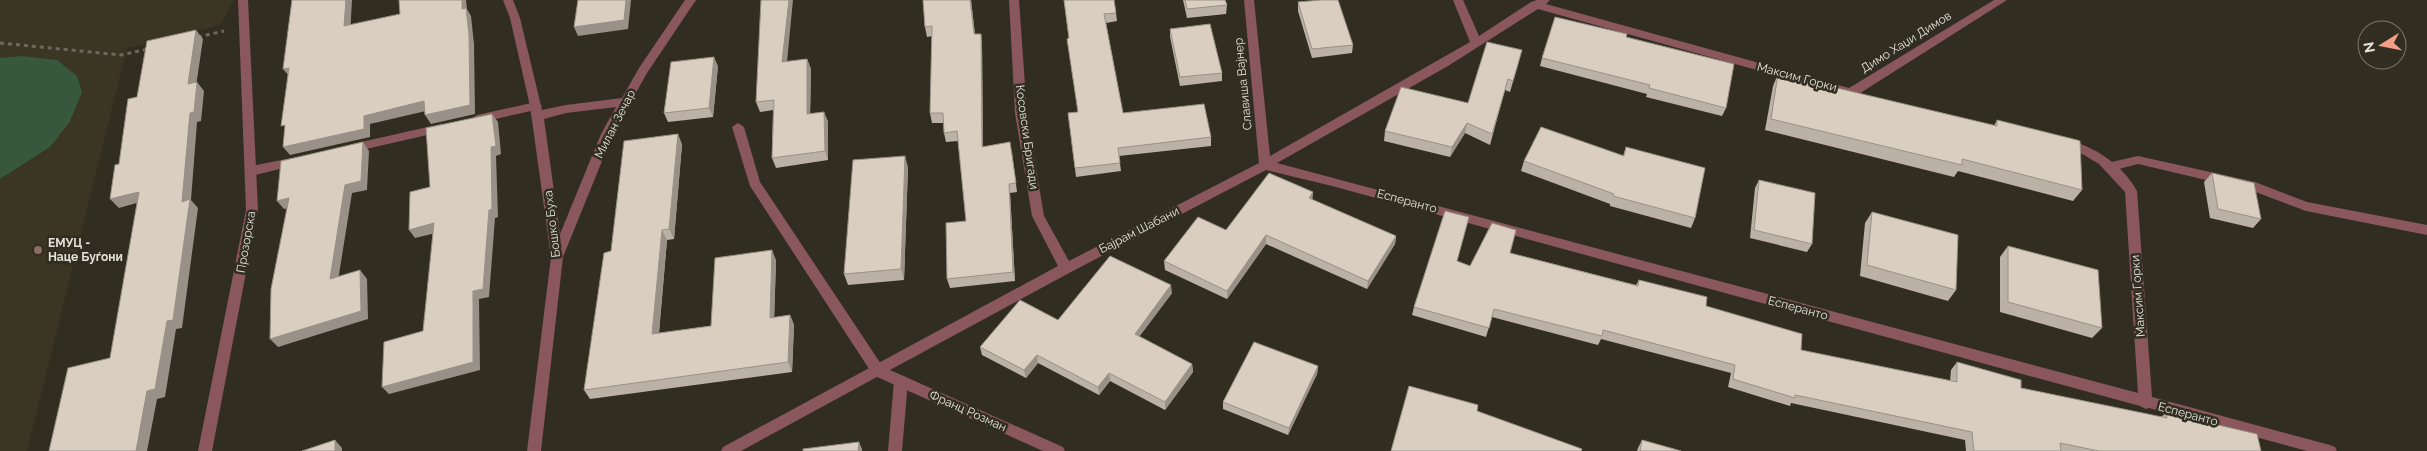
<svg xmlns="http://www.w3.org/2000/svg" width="2427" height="451" font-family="Raleway,sans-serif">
	<rect width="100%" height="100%" fill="#312e21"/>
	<!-- built -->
	<path fill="#3b3623" d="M0,0H234L220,25L127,48L27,451H0Z"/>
	<!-- green -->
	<path fill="#38583d" d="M22,56L57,60L77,76L82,93L69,123L50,147L0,179V58Z"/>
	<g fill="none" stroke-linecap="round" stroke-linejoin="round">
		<!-- path -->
		<path stroke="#6b685d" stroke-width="3" stroke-dasharray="4 4" stroke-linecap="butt" d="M198,37L224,31
			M0,43L121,55L148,49"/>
		<!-- service -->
		<path fill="#89575c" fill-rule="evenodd" d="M536,102L542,106L540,109L477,123L471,119L477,115Z
			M738,123L744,127L760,182L883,367L885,371L883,375L878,377L873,375L750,186L732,127Z
			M441,124L447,128L445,131L348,153L342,149L348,145Z
			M2138,156L2255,182L2307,202L2427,225V235L2306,211L2253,191L2138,164L2111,171L2105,166L2107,163Z
			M297,157L301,158L303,161L301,164L251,176L245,171L251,166Z
			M901,375L906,377L908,381L902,451H888L894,381L896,377Z"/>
		<!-- minor -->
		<path fill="#89575c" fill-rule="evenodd" d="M238,0H248L258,210L212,451H198L246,210Z
			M503,0H513L520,18L542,110L566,105L622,98L639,68L685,0H696L647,73L613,134L563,257L541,451H527L551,257L530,106L510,18ZM616,107L601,134L560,234L544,119L566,113Z
			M1009,0H1019L1027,113L1044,216L1069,261L1259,163L1244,0H1254L1270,156L1470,42L1453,0H1463L1479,36L1531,2L1537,0H1550L1546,4L1849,88L1994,0H2007L1854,97L1538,9L1448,66L1277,163L2138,393L2125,192L2099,164L2084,155L2062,146L2060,143L2066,139C2095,147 2122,164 2137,191L2152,397L2330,445L2335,447L2337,451H2307L2149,408L2146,409L2140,406L1332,186L1266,170L1071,272L890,370L1063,447L1065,451H1043L877,377L741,451H721L723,447L1058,266L1032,216L1015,113Z"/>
	</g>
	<!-- wall -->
	<path fill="#bbb1a6" d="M923,0H971L975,34H981L982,43L983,146L1012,152L1017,192L1010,193L1015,281L950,288L947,279L966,221L958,141L946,142L944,133V123H932L930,113L932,36L927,37L925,27Z
		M1064,0L1116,13L1117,21L1106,23L1123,113L1211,137V146L1119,156L1121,171L1076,177L1068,113L1078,112Z
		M1183,0H1225L1227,5L1226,14L1187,18Z
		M1298,2L1353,45L1352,53L1312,58L1298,11Z
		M1170,29L1222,73V81L1180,86L1170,37Z
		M1626,37L1726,108L1722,116L1646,97L1647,94L1540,66L1542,58Z
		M807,59L811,69L810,113L828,121V160L776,168L772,158L773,110L760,112L756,102L787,62Z
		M1519,61L1510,92L1505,90L1490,145L1465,133L1450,157L1384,141L1385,131L1468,103Z
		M718,66L713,117L668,122L664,113Z
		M1778,74L1994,126L1997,120L2082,190L2073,201L1958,171L1954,177L1765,130L1773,86Z
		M682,144L674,239L667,240L659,333L711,326L776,260L774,318L790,315L794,325L792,372L590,399L584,390L611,251Z
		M1626,147L1695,218L1691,228L1610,206V204L1521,171L1524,161L1623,156Z
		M908,167L904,280L848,285L844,274Z
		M2212,173L2261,219L2253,228L2210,218L2204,182Z
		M1759,180L1812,244L1807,252L1750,238L1755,188Z
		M1313,192L1312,200L1396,236L1395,244L1367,289L1266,244L1227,299L1165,270L1164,261L1226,230Z
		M1872,212L1956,290L1948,301L1860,276L1865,223Z
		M2008,246L2102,328L2092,338L2000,312V257Z
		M1510,253L1636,285L1639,280L1706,306L1801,350L1950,381L1951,370L1957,362L2021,388L2161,417L2166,413L2261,451H1966L1965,440L1791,403L1790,406L1728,387L1731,373L1601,339L1598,345L1492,317L1486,337L1412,315L1414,307L1457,261L1470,266Z
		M1172,293L1139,337L1192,364L1193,372L1165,410L1110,381L1099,395L1038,363L1026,378L982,355L980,347L1058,320Z
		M1318,366L1317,374L1288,435L1223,409V402Z
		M1642,440L1681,451H1637L1638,448Z"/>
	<!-- shaded-wall -->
	<path fill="#999087" d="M346,0H352L350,35L344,26Z
		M462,0H466L467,9L471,16L474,44L475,114L431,124L425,115L462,9Z
		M626,0H631L628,29L578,36L574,27Z
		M789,0H793L786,72L782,62Z
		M970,0H971L976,44L974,34Z
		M196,30L203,39L195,93L188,84Z
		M981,34L982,43L983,156L982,147Z
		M714,57L718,66L713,117L709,108Z
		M807,59L811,69L810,124L807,114Z
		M289,68L290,77L283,69Z
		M197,82L204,91L201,121L197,122L191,200L198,208L182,328L176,329L165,397L157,399L147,451H136L182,202L190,113Z
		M424,101L430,110L370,124V137L290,155L283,147L364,116Z
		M824,112L828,121V160L825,151Z
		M492,114L498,122L501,154L496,156L498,217L495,218L489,297L479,299L480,370L389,394L382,387L473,291L491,147Z
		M1467,123L1465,133L1450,157L1452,147Z
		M678,134L682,144L674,239L669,229Z
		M363,142L369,151L367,190L352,193L337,287L330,279L345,185Z
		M905,156L908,167L904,280L901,269Z
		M1009,184L1010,193L1015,281L1013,272Z
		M139,192L147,200L119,208L110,199Z
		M1313,192L1312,201L1309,198Z
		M289,198L296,207L284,209L277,201Z
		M434,223L440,232L415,238L409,230Z
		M662,230L667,240L658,343L652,334Z
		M1266,235V244L1227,299V291Z
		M1396,236L1395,244L1367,289L1368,281Z
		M772,250L776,260L774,327L770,318Z
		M360,270L367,279L368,319L278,347L270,339Z
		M1171,285L1172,293L1135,342V334Z
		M790,315L794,325L792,372L788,362Z
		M1037,355L1038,363L1026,378L1024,370Z
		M1192,364L1193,372L1165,410V402Z
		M1318,366L1317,374L1288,435L1289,428Z
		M1109,373L1110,381L1099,395L1098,387Z
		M335,440L342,448V451H335Z
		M859,442L862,449V451H858Z"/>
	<!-- building -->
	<path fill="#dacec1" stroke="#999087" d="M292,0H346L344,26L400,14L399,0H462V9L466,8L469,35L470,105L425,115L424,101L364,116V129L283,147L285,125L281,126L289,68L283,69Z
		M578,0H626L624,20L574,27Z
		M761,0H789L782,62L807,59V114L824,112L825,151L772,158L774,100L756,102Z
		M923,0H970L974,34H981L982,147L1010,142L1016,183L1009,184L1013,272L947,279L946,223L966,221L957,131L944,133L943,113H930L932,26L925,27Z
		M1064,0H1114L1116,13L1104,14L1123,113L1204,104L1211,137L1118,148L1120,163L1075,168L1068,113L1078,112L1067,39L1069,38Z
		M1185,0H1225L1227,5L1187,9Z
		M1321,0H1338L1353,45L1312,49L1298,2Z
		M1555,17L1627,34L1626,37L1734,64L1726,108L1649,88L1650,85L1542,58Z
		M1210,24L1222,73L1180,77L1170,29Z
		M196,30L188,84L197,82L194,112L190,113L182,202L190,199L173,320L167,321L155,389L147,391L136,451H49L68,368L110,358L139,192L110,199L115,165L119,164L128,99L137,97L147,41Z
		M1487,42L1522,50L1513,81L1508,79L1492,134L1467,123L1452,147L1385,131L1401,87L1468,103Z
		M714,57L709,108L664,113L671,62Z
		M1778,74L1997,126V120L2077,140L2080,141L2082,190L1962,159V165L1771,119Z
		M492,114L496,146L491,147L492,209L489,210L483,289L473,291V362L382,387L384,342L423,331L434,223L409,230L410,192L430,187L426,128Z
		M1541,127L1624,156L1626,147L1705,168L1695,218L1613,196L1614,194L1524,161Z
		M678,134L669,229L662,230L652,334L711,326L715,258L772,250L770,318L790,315L788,362L584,390L604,253L611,251L624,141Z
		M363,142L361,181L345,185L330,279L360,270L361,311L270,339L271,289L289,198L277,201L281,161Z
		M905,156L901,269L844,274L853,160Z
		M1269,173L1313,192L1309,198L1396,236L1368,281L1266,235L1227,291L1164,261L1198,217L1226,230Z
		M2212,173L2254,183L2261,219L2218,209Z
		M1759,180L1815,193L1812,244L1754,230Z
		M1445,211L1469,217L1457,261L1470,266L1492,223L1516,230L1510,253L1638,286L1639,280L1707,297L1706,306L1802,334L1801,350L1957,382V362L2021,380V388L2167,418L2166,413L2257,434L2261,451H2099L2060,443L2061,451H1974L1972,432L1795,395V398L1733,379L1735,365L1603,330L1602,336L1494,309L1489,328L1414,307Z
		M1872,212L1958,235L1956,290L1867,265Z
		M2008,246L2098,270L2102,328L2008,302Z
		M1110,256L1171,285L1135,334L1192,364L1165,402L1109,373L1098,387L1037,355L1024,370L980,347L1020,300L1058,320Z
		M1254,342L1318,366L1289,428L1223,402Z
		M1409,386L1478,405L1477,411L1582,449L1581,451H1391Z
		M335,440V451H302Z
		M1642,440L1681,451H1640Z
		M859,442L858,451H803V449Z"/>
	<!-- markers -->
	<circle fill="#8d6e63" stroke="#312e21" stroke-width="2" cx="38" cy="250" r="5"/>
	<g text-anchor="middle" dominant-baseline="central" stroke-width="5" stroke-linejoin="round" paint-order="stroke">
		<!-- street labels -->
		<g font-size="12" fill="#e4e2da" stroke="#312e21">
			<text transform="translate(1906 42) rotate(-32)">Димо Хаџи Димов</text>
			<text transform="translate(1797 77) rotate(15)">Максим Горки</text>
			<text transform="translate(1243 84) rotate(-96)">Славиша Вајнер</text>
			<text transform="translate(615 124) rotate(-63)">Милан Зечар</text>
			<text transform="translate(1027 137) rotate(82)">Косовски Бригади</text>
			<text transform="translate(1407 201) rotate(15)">Есперанто</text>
			<text transform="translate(552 224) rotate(-97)">Бошко Буха</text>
			<text transform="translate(1139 230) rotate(-27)">Бајрам Шабани</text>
			<text transform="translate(246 242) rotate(-80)">Прозорска</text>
			<text transform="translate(2138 296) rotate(-94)">Максим Горки</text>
			<text transform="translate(1798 308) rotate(15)">Есперанто</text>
			<text transform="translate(968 411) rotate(24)">Франц Розман</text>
			<text transform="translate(2188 414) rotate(15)">Есперанто</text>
		</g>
		<!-- poi labels -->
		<g font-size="12" font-weight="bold" fill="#e4e2da" stroke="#312e21" text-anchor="start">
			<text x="48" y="243">ЕМУЦ -<tspan x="48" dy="14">Наце Буѓони</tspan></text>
		</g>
	</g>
	<!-- north arrow -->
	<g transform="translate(2382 45) rotate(260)"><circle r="24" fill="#312e21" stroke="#79766b"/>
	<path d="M0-4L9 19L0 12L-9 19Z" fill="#f49e88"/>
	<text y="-8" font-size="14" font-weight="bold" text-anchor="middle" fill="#e4e2da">N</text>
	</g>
</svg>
